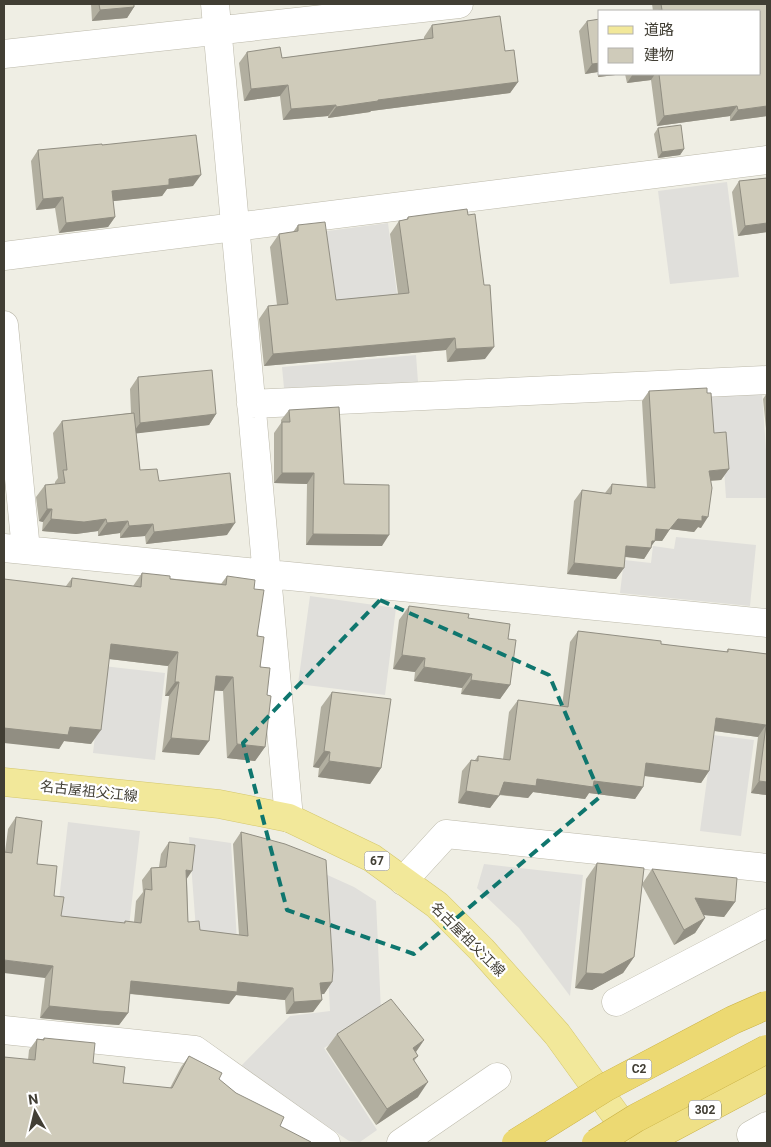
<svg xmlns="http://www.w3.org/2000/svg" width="771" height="1147" font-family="Roboto,'Noto Sans JP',sans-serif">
	<rect width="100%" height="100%" fill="#efeee4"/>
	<!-- parking -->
	<path fill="#e0dfdb" d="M727,182L739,277L670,284L658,191Z
		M388,223L398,302L330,311L320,232Z
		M416,355L418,382L284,388L282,367Z
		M762,393L767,464V498H726L722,440L710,441L706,396Z
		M676,537L756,545L750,606L620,593L624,560L651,563L653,546L674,549Z
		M310,596L396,608L385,695L298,684Z
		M103,666L165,673L155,760L93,753Z
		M713,735L754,740L741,836L700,831Z
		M68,822L140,831L128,935L56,926Z
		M189,837L231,843L237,941L197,943Z
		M484,864L583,875L570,996L519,928L477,888Z
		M323,873L354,887L376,901L381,1011L324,1048L377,1130L360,1142L349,1141L284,1097L241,1066L290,1016L330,1011Z"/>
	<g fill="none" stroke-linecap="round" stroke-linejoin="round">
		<!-- minor casing -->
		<g stroke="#bcb9aa" stroke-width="29">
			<path id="minor" d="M215,4L289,818
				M4,54L459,4
				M4,256L767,160
				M4,325L26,550
				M251,404L767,380
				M4,548L767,623
				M403,881L446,834L767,868
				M616,1002L767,923
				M4,1030L195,1050L326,1143
				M751,1135L767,1126
				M401,1143L497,1077"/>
		</g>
		<!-- primary casing -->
		<g stroke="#d4c76d" stroke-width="29">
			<path id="primary" d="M4,782L219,804L289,818L372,858L437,905L482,950L557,1034L636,1143"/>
		</g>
		<!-- trunk casing -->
		<g stroke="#c9b044" stroke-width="29">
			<path id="trunk" d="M643,1143L767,1077"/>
		</g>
		<!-- minor -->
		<use href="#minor" stroke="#fff" stroke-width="28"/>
		<!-- primary -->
		<use href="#primary" stroke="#f2e89a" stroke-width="28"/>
		<!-- trunk -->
		<use href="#trunk" stroke="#efe086" stroke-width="28"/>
		<!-- motorway-bridge casing -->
		<g stroke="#c9b044" stroke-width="29" stroke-linecap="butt">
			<path id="motorway-bridge" d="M516,1143L606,1087L733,1020L767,1005
				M596,1143L636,1118L767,1049"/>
		</g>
		<!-- motorway-bridge -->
		<use href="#motorway-bridge" stroke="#ecd972" stroke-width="28"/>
	</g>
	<!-- wall -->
	<path fill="#b2afa0" d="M91,4H134V7L127,18L92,21Z
		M652,4H767V116L730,121V116L657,126L651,80L627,83L625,74H760L653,11Z
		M600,19V74H624L598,77V72L585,74L579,31L587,21Z
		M432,25L505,51L518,82L510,93L371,111L370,112L328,118V116L283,120L280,96L244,101L239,63L247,52L282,58L424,39V37Z
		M658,128L684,149L680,155L658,158L654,134Z
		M102,145L193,186L167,189L162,196L113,201L115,217L108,227L59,233L55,208L36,210L31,161L38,150Z
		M767,178V232L738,236L732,192L739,181Z
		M408,217L485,359L447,362L446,350L264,366L259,319L268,306L277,305L270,247L279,234L293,232L298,225L336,300L398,294L390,234L399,221L406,220Z
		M138,377L216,414L209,425L136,433L140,470L159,481L227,535L146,544L145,536L120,538V533L98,536V531L76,534L42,531L43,522L39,521L36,497L45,485L55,484V482L58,478L53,433L62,421L131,413L130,389Z
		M649,391L707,393L714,433L729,469L721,480L710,481L701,528L698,527L694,532L670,529L662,541H655L651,546V548L644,559L625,557L624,568L616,579L567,574L574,501L582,490L605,493L612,484L647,487L642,401Z
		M767,393V438L763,399Z
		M289,410L344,484L382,546L306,545L307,484L274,483V433L281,423V420Z
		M142,573L170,579L221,584L227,576L254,589L260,667L267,695L265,747L255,761L227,758L223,691L214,690L199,755L162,752L169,696H165L168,666L109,659L91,744L64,741L59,749L66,586L72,578L133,586Z
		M409,606L468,618L508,639L510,685L500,699L461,694L462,688L414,681L415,672L393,669L399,620Z
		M578,631L661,644L726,652L728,649L767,654V795L751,793L758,737L714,731L709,771L701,783L644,776L643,787L635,799L589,793L585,799L533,792L528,798L499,795L490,808L458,803L462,771L471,760H475L478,756L503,759L509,712L518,700L562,706L570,642Z
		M332,692L381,768L370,784L318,777L319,768L313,767L321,707Z
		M16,817L37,864L54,896L61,916L124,923L125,921L134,922L136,901L143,892L142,880L151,868L159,867L161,854L169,842L187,879L188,922L200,930L239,935L233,844L241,832L332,982L324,994H321L322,1000L313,1012L286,1014L285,1000L236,995L229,1004L130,994L128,1013L119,1025L91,1023L40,1018L45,978L5,852L8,829Z
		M597,863L642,884L652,869L735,902L724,917L704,915L705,918L695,933L674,945L642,885L634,957L623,973L592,990L575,988L586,879Z
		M337,1034L424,1040L416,1052L418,1056L414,1061L418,1097L376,1125L326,1049Z
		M44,1038L93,1063L123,1083L170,1088L181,1067L189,1056L236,1093L280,1126L28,1060L29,1050L37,1039H43Z"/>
	<!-- shaded-wall -->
	<path fill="#918e82" d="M134,7L127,18L92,21L100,10Z
		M600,63V69L598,72L585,74L592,64Z
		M600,74H624L598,77Z
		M633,74H655L651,80L627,83Z
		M518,82L510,93L371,111L370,112L328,118L336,107L378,100Z
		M288,85L280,96L244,101L251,89Z
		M336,105L328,116L283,120L291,109Z
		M737,106L730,116L657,126L664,116Z
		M767,106V116L730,121L738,110Z
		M684,149L680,155L658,158L662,152Z
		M201,175L193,186L167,189L162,196L105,202L112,191L169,179Z
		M63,197L55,208L36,210L43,199Z
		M115,217L108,227L59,233L66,223Z
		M767,223V232L738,236L745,226Z
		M455,338L446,350L264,366L273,354Z
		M494,347L485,359L447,362L456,349Z
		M216,414L209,425L132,434L140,423Z
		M729,469L721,480L702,481L709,471Z
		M282,473H314L307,484L274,483Z
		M47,509H52L43,522L39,521Z
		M702,516L708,517L701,528L698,527L694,532L670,529L662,541L648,540L656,529L678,519Z
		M51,519H106L98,531L76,534L42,531Z
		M128,521L120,533L98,536L107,523Z
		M235,523L227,535L146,544L154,532Z
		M153,524L145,536L120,538L129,526Z
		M313,534L389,535L382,546L306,545Z
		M652,541H655L650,548H651L644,559L619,556L626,546Z
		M574,563L624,568L616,579L567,574Z
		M111,644L178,652L168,666L101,658Z
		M402,655L425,658L415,672L393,669Z
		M424,667L472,674L462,688L414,681Z
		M216,676L233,677L223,691L206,690Z
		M471,680L510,685L500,699L461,694Z
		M175,682H179L169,696H165Z
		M716,718L766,725L758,737L708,730Z
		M70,727L101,730L91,744L64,741L59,749L4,743V728Z
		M171,738L209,741L199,755L162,752Z
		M237,744L265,747L255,761L227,758Z
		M324,751L330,752L319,768L313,767Z
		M329,761L381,768L370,784L318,777Z
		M646,763L709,771L701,783L638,775Z
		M537,779L594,781L643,787L635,799L589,793L585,799L533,792L528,798L495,794L504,782Z
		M759,781L767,782V795L751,793Z
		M466,791L499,796L490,808L458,803Z
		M186,870L192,871L184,883Z
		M695,898L735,902L724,917L684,913Z
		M705,918L695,933L674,945L684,930Z
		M634,957L623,973L592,990L575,988L586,973Z
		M4,960L53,966L45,978L4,973Z
		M131,981L238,982L293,988L285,1000L236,995L229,1004L123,993Z
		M332,982L324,994L312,995L320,983Z
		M322,1000L313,1012L286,1014L294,1002Z
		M49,1006L128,1013L119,1025L91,1023L40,1018Z
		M424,1040L413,1056V1048Z
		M428,1082L418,1097L376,1125L387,1109Z"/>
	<!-- building -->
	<path fill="#cfcbba" stroke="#918e82" d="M99,4H134V7L100,10Z
		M661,4H767V106L738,110L737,106L664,116L659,74H760V11H653L662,10Z
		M500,16L505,51L514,50L518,82L378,100V101L336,107V105L291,109L288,85L251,89L247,52L280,47L282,58L433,38L432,25Z
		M600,19V63L592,64L587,21Z
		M681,125L684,149L662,152L658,128Z
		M196,135L201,175L169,179V185L112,191L115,217L66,223L63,197L43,199L38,150L102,144V145Z
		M767,178V223L745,226L739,181Z
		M467,209L468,215L475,214L484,285H490L494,347L456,349L455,338L273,354L268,306L288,304L279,234L298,231V225L325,222L336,300L409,293L399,221L408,219V217Z
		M212,370L216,414L140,423L138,377Z
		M707,388V393H711L714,433L726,432L729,469L709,471L712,488L708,517L702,516V521L678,519L669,530L656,529L655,541H652L651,548L626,546L624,568L574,563L582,490L611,494L612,484L655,488L649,391Z
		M339,407L344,484L389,485V535L313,534L314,473H282V422H290L289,410Z
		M134,413L140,470L157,469L159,481L230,473L235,523L154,532L153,524L129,526L128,521L107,523L106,519L84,522L51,519L52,509H47L45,485L65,483L63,470H67L62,421Z
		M142,573L170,576V579L226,585L227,576L255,580L254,589L264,590L257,636L264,637L260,667L270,668L267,695L271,696L265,747L237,744L233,677L216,676L209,741L171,738L179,682H175L178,652L111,644L101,730L70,727L68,735L4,728V579L71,587L72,578L141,587Z
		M409,606L469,614L468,618L510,624L508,639L516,640L510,685L471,680L472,674L424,667L425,658L402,655Z
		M578,631L661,641V644L728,652V649L767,654V782L759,781L766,725L716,718L709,771L646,763L643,787L594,781L593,787L537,779L536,786L504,782L499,796L466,791L471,760L478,761V756L510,760L518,700L568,707Z
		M332,692L391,699L381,768L329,761L330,752L324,751Z
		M16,817L42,821L37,864L57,866L54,896L64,897L61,916L125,923V921L141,923L145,889L152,890L151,868L166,867L169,842L195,845L192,871L186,870L188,922L199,921L200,930L248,936L241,832L285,844L326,860L333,970L332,982L320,983L322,1000L294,1002L293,988L238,982L237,992L131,981L128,1013L99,1011L49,1006L53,966L4,960V852L12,853Z
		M597,863L644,868L634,957L603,974L586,973Z
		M652,869L737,878L735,902L695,898L705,918L684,930Z
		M391,999L424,1040L413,1048L418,1056L413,1059L428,1082L387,1109L337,1034Z
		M44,1038L95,1043L93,1063L125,1067L123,1083L172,1088L189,1056L222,1073L219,1079L236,1093L284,1117L280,1126L311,1142V1143H4V1057L35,1060L37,1039L44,1040Z"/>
	<!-- marked area -->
	<path fill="none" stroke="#0f766e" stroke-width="4" stroke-dasharray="10 6" stroke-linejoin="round" d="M380,600L549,675L601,796L414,954L287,910L243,743Z"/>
	<g text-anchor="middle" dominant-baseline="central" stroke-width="4.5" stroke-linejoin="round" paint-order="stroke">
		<!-- shield labels -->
		<g fill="#fff" stroke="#7a7871" stroke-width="1">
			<rect x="364.5" y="851.5" width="25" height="19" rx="4"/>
			<rect x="626.5" y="1059.5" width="25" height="19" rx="4"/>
			<rect x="689" y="1100.5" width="32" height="19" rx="4"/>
		</g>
		<g font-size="12" font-weight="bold" fill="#413e34">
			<text x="377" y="861">67</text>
			<text x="639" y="1069">C2</text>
			<text x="705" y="1110">302</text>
		</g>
		<!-- street labels -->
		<g font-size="14" fill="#413e34" stroke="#fff">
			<text transform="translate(89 791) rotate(6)">名古屋祖父江線</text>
			<text transform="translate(468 939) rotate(45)">名古屋祖父江線</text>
		</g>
	</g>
	<!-- border -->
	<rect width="771" height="1147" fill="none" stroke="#413e34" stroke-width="10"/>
	<!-- legend -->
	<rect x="598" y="10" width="162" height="65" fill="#ffffff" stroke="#b3b2ae"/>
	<rect x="608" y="26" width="25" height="8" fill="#f2e89a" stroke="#b3b2ae"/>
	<text x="644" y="35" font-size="15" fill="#413e34">道路</text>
	<rect x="608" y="48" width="25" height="15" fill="#cfcbba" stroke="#b3b2ae"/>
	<text x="644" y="60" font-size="15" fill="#413e34">建物</text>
	<!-- north arrow -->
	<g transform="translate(35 1112) rotate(352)" stroke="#ffffff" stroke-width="4" paint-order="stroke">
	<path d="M0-4L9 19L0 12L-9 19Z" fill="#413e34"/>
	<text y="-8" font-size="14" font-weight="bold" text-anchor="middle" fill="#413e34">N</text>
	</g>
</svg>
